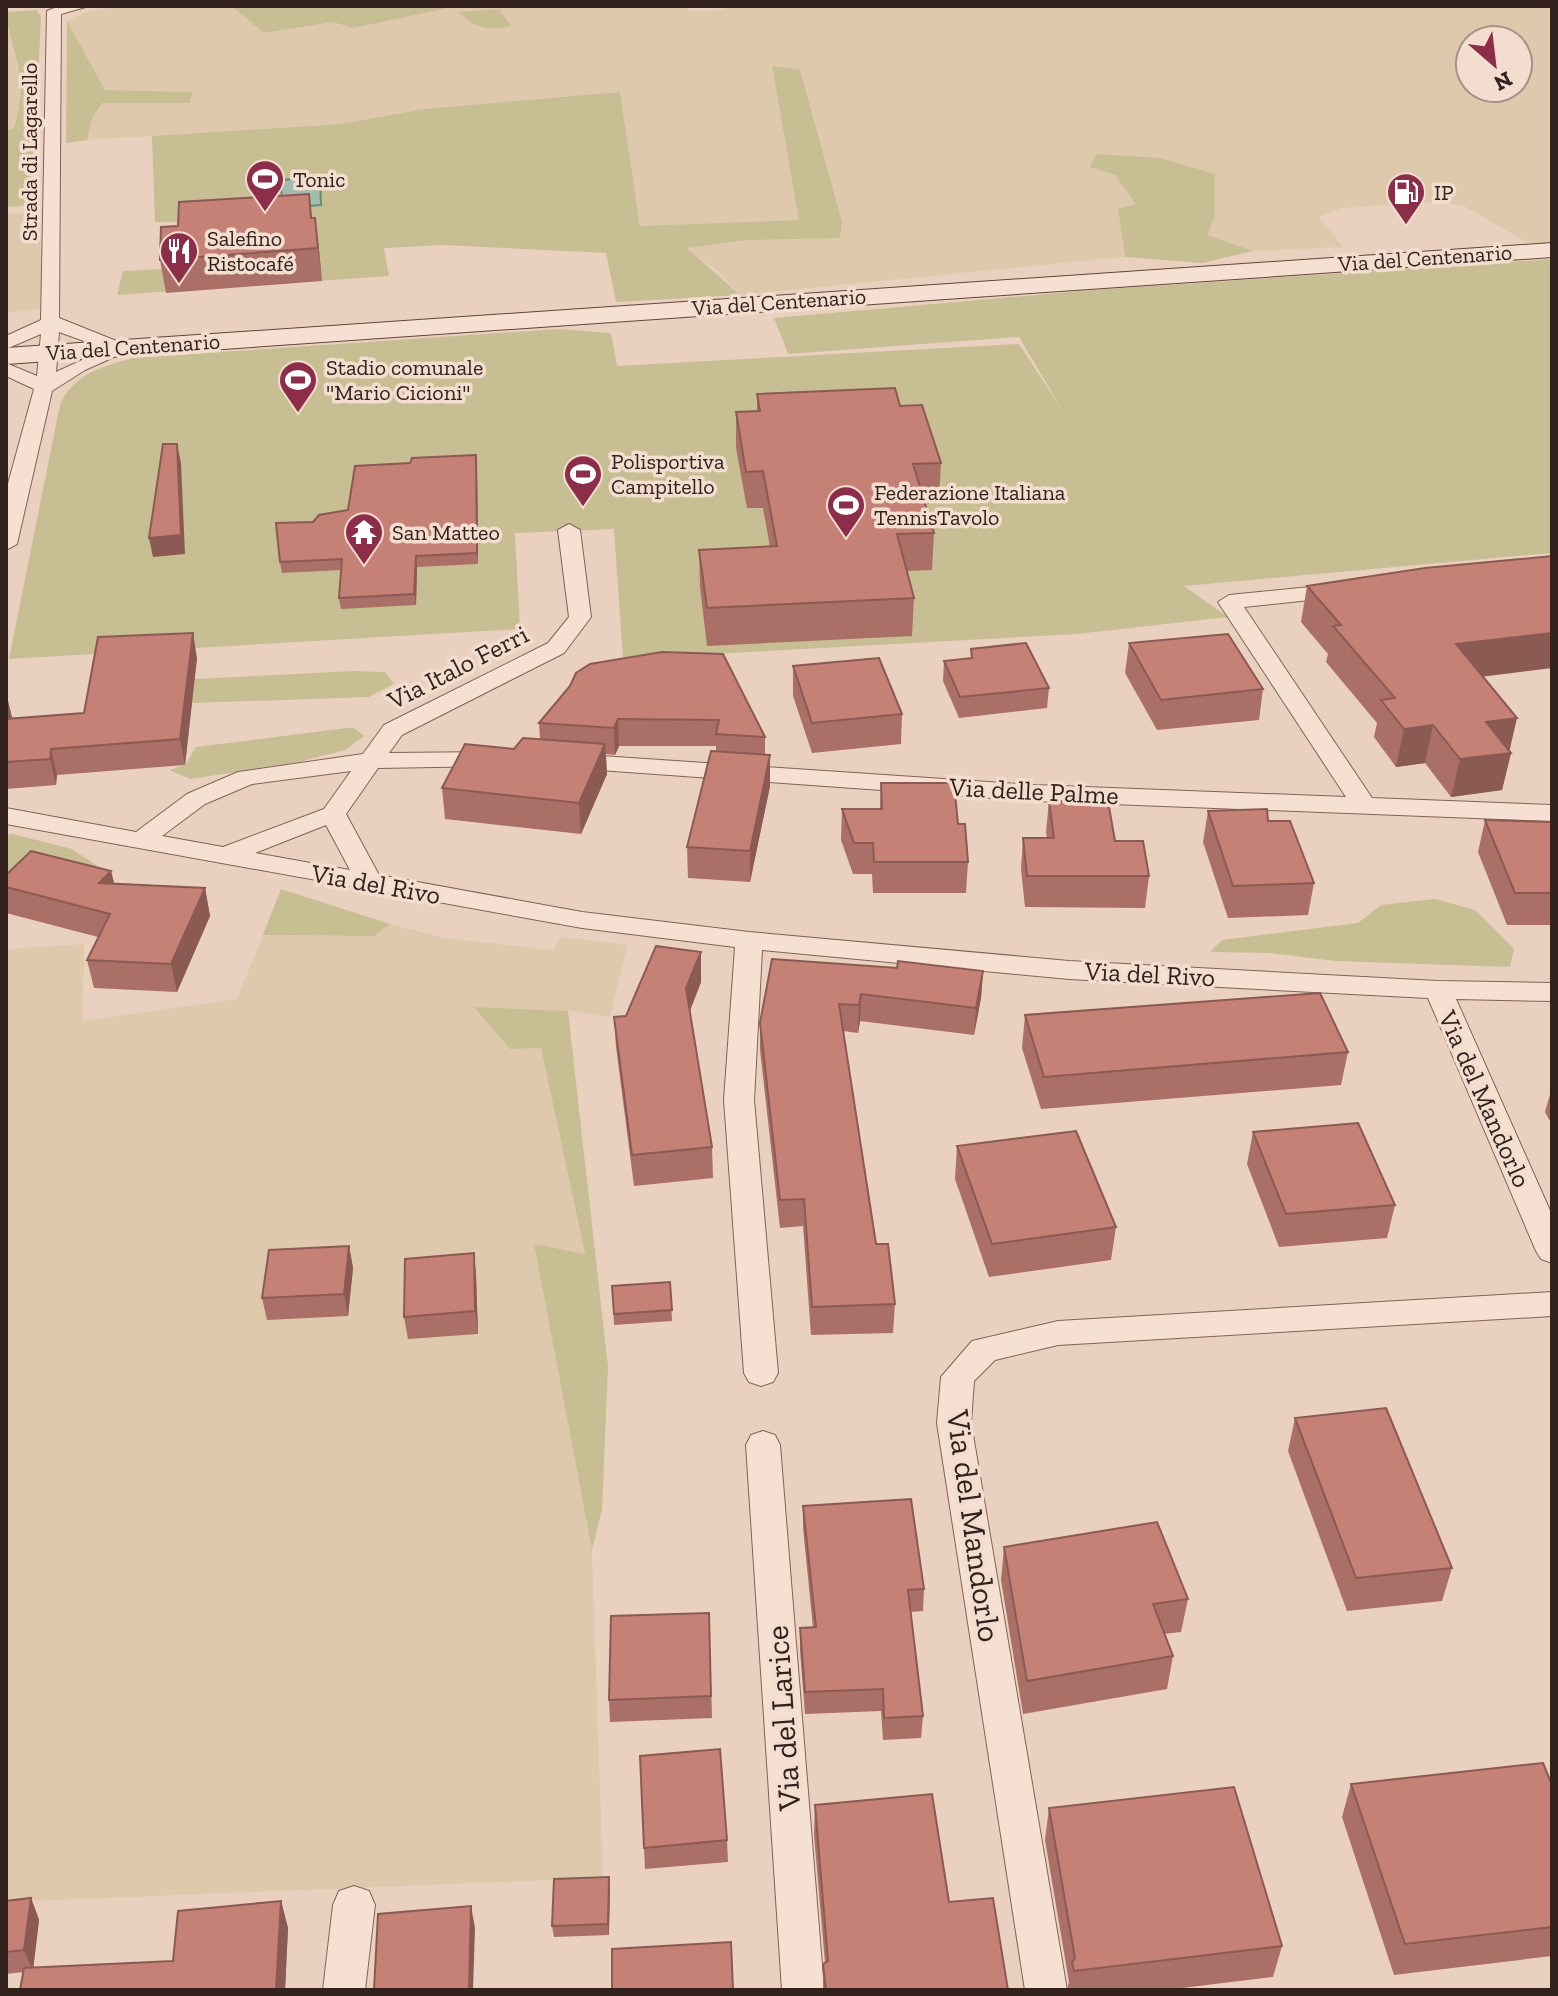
<svg xmlns="http://www.w3.org/2000/svg" width="1558" height="1996" font-family="'Zilla Slab',serif">
	<rect width="100%" height="100%" fill="#ead1bf"/>
	<!-- farmland -->
	<path fill="#dfc9ad" fill-rule="evenodd" d="M119,6H231L264,33L333,22L353,28L451,6H683L692,12L726,9L720,6H1552V242L1528,243L1464,206L1439,202L1342,208L1319,217L1343,247L1253,251L1208,235L1215,215L1097,154L1089,167L1115,175L1137,204L1118,209L1125,257L740,295L719,272L685,248L747,240L840,237L772,66L799,220L640,226L620,92L424,109L340,124L87,140L92,118L102,103L190,102L191,92L105,90L67,21L87,12ZM1470,40H1518V88H1470Z
		M6,18L19,54L23,100L14,129L6,131Z
		M40,211L42,309L6,313V214Z
		M390,924L444,938L553,950L561,937L628,945L610,1017L568,1011L474,1008L541,1048L585,1255L534,1244L592,1550L603,1878L6,1902V949L84,944L83,1021L237,999L263,935L374,936Z"/>
	<!-- green -->
	<path fill="#c7be94" d="M231,6H451L453,7L353,28L333,22L264,33Z
		M499,9L511,26C487,31 476,29 458,12Z
		M37,10L41,17L35,147L38,205L6,207V131L14,128C30,74 13,60 6,12Z
		M67,21L105,90L192,92L190,103H102L92,118L87,140L66,143Z
		M772,66L800,70L842,222L840,238L747,240L687,248L740,295L616,302L606,253L443,245L384,248L389,276L117,295L123,271L179,268L188,222H155L152,136L340,124L424,109L620,92L640,226L799,220Z
		M1097,154L1159,158L1215,174V215L1208,235L1253,251L1202,263L1125,257L1118,209L1136,204L1115,175L1089,167Z
		M1552,259V553L1184,586L1228,617L1077,634L623,659L614,529L515,533L520,629L9,659L60,405C74,373 102,367 133,358L559,329L611,333L617,366L1019,344L1063,411L1019,337L788,354L774,318L1080,291Z
		M353,671L385,672L394,684L369,697L192,703L195,679Z
		M346,728H354L364,736L345,750L299,762L191,779L169,770L185,765L196,747Z
		M13,834L72,849L108,873L6,892V835Z
		M281,889L390,924L374,936L263,935Z
		M1435,899L1475,910L1514,949L1510,967L1335,961L1270,953L1210,952L1222,940L1358,923L1381,905Z
		M474,1007L568,1011L608,1367L602,1510L592,1550L534,1244L585,1254L541,1048L510,1049Z"/>
	<!-- water -->
	<path fill="#a2bcad" stroke="#6a8978" stroke-width="2" d="M320,178L321,205L282,208L281,180Z"/>
	<g fill="none" stroke-linecap="round" stroke-linejoin="round">
		<!-- street casing -->
		<g stroke="#816359" stroke-width="2">
			<path id="street" d="M59,6H89L61,14L59,318L134,348L85,370L52,391L17,544L6,550V491L34,389L6,376V363L37,376L41,334L6,349V336L41,320L47,11ZM59,332L106,349L56,372Z
				M569,524L580,530L591,617L564,653L402,735L389,753L493,752L505,759L493,766L378,768L346,814L379,875L582,912L749,932L1069,961L1438,981L1552,983V1001L1456,999L1552,1215V1263L1541,1259L1536,1251L1428,998L1069,979L762,950L754,1100L778,1373L773,1382L761,1386L749,1382L744,1373L724,1100L735,947L582,928L6,824V808L136,832L187,794L238,772L363,754L384,725L548,643L569,617L558,530ZM351,771L324,809L223,847L162,836L205,804L252,784ZM326,825L350,870L255,853Z
				M1340,584L1348,586L1351,591L1348,596L1244,607L1372,798L1552,805V821L1034,801L571,768L559,761L571,754L1034,785L1346,797L1218,602L1229,595Z
				M1552,1292V1316L1058,1345L995,1360L974,1381L971,1423L1067,1990H1025L937,1423L941,1377L972,1341L1058,1321Z
				M763,1431L775,1435L780,1445L824,1990H782L746,1445L751,1435Z
				M354,1886L369,1891L375,1905L365,1990H323L333,1905L339,1891Z"/>
		</g>
		<!-- secondary casing -->
		<g stroke="#63443c" stroke-width="2">
			<path id="secondary" d="M1552,243V257L6,364V348Z"/>
		</g>
		<!-- street -->
		<use href="#street" fill="#f6e0d1" fill-rule="evenodd"/>
		<!-- secondary -->
		<use href="#secondary" fill="#f6e0d1" fill-rule="evenodd"/>
	</g>
	<!-- wall -->
	<path fill="#aa6f66" d="M309,194L312,218L319,250L322,281L166,293L160,260L178,226Z
		M757,394L900,406L941,463L939,500H924L934,533L932,570L907,571L914,598L912,636L707,646L700,587L699,550L770,547L763,508H747L736,448V412L757,411Z
		M477,466L478,564L417,567L416,605L341,609L339,598L341,570L282,573L280,562L348,510Z
		M1307,586L1483,677L1509,750L1511,753L1502,790L1451,797L1425,763L1396,767L1374,737L1377,723L1326,662L1328,654L1301,622Z
		M1129,643L1263,689L1259,720L1157,730L1125,673Z
		M971,649L1049,688L1047,708L959,718L943,681L944,661L971,659Z
		M197,658L185,765L57,775L56,785L6,789V701H8L12,718L84,713Z
		M590,664L765,737V755L770,786L750,882L688,878L687,847L716,751V746H619L615,755L606,754L607,774L581,834L445,819L442,788L540,739L539,723Z
		M793,666L902,714L901,744L812,753L793,696Z
		M881,783L958,824L968,862L966,893H873L872,874H853L841,840L842,809H880Z
		M1049,801L1115,841L1149,876L1145,908L1025,907L1021,869L1023,838H1047L1046,832Z
		M1208,811L1268,821L1314,883L1308,915L1228,918L1203,842Z
		M1485,820L1552,822V925H1507L1478,852Z
		M111,871L114,883L205,888L210,916L177,992L94,988L87,960L98,937L6,913V875Z
		M897,968L983,971L981,998L974,1035L860,1021L858,1033L843,1031L876,1244L895,1304L893,1333L811,1335L803,1226L780,1228L760,1050V1023Z
		M701,982L690,1011L712,1147L713,1178L634,1186L616,1047L614,1017L626,1016Z
		M1025,1015L1348,1052L1341,1085L1041,1109L1022,1048Z
		M1552,1087V1125L1545,1112Z
		M1253,1132L1395,1205L1387,1238L1279,1247L1247,1164Z
		M957,1146L1116,1227L1111,1260L989,1277L955,1179Z
		M349,1246L353,1268L348,1316L267,1320L262,1298Z
		M474,1253L476,1275L478,1334L408,1339L404,1317Z
		M670,1282L672,1321L614,1325L612,1286Z
		M1295,1418L1452,1568L1442,1601L1347,1611L1288,1451Z
		M803,1506L924,1589L923,1611L910,1612L923,1716L921,1738L883,1740L881,1711L805,1714L800,1650V1628H813L803,1528Z
		M1004,1547L1188,1599L1181,1632L1164,1634L1173,1656L1167,1689L1023,1714L1001,1580Z
		M709,1613L712,1718L610,1722L609,1700Z
		M1351,1784L1552,1785V1956L1394,1975L1342,1817Z
		M815,1805L949,1902L1008,1990H823V1964L825,1963L814,1835Z
		M1049,1808L1282,1946L1273,1977L1166,1990H1067L1069,1982L1045,1840Z
		M727,1840L728,1862L645,1869L644,1848Z
		M609,1877V1935L554,1937L552,1926Z
		M31,1898L39,1920L33,1968L173,1961L281,1901L288,1928L285,1990L24,1972L6,1974V1901Z"/>
	<!-- shaded-wall -->
	<path fill="#8b5a53" d="M315,218L319,250L322,281L318,248Z
		M177,444L181,463L185,554L153,557L149,538Z
		M476,455L477,466L478,564L477,553Z
		M416,556L417,567L416,605L414,594Z
		M193,633L197,658L185,765L180,739Z
		M1552,633V668L1448,681L1456,644Z
		M8,701L14,726L6,725V710Z
		M1517,718L1509,753H1511L1502,790L1451,797L1460,759L1486,722Z
		M618,719L619,746L615,755L614,728Z
		M1433,725L1425,763L1396,767L1404,729Z
		M605,744L607,774L581,834L579,803Z
		M51,749L57,775L56,785L50,759Z
		M770,755V786L750,882V851Z
		M111,871L118,899L99,883Z
		M205,888L210,916L177,992L171,964Z
		M701,952V982L687,1017L686,988Z
		M983,971L981,998L974,1035L976,1008Z
		M861,994L860,1021L858,1033L859,1005Z
		M349,1246L353,1268L348,1316L344,1294Z
		M474,1253L476,1275L478,1334L475,1311Z
		M609,1877L610,1888L609,1935L608,1924Z
		M31,1898L39,1920L33,1971L24,1950Z
		M281,1901L288,1928L285,1990H276Z
		M471,1906L475,1928L473,1990H469Z"/>
	<!-- building -->
	<path fill="#c68177" stroke="#8b5a53" stroke-width="2" d="M309,194L311,218H315L318,248L160,260L161,227L178,226L179,202Z
		M895,388L900,406L922,405L941,463L913,464L934,533L897,534L914,598L707,608L699,550L777,546L763,471L746,472L736,412L760,411L757,394Z
		M163,444H177L181,535L149,538Z
		M476,455L477,553L416,556L414,594L339,598L342,559L280,562L276,523L313,522L319,515L348,510L355,466L410,463L412,458Z
		M1552,556V633L1456,644L1517,718L1486,722L1511,753L1460,759L1433,725L1404,729L1381,700L1395,698L1333,626L1341,625L1307,586L1425,568Z
		M193,633L180,739L51,749L50,759L6,762V719L84,713L98,637Z
		M1228,634L1263,689L1161,700L1129,643Z
		M1026,643L1049,688L960,697L944,661L972,658L971,649Z
		M662,652L723,654L765,737L716,734L719,720L618,719L614,728L539,723L570,686L576,673L590,664Z
		M879,658L902,714L812,723L793,666Z
		M523,738L605,744L579,803L442,788L465,744L514,749Z
		M711,751L770,755L750,851L687,847Z
		M881,783H954L958,824H965L968,862H874L873,843H854L842,809H882Z
		M1049,801H1108L1115,841H1143L1149,876H1027L1023,838H1054Z
		M1267,809L1268,821H1290L1314,883L1233,886L1208,811Z
		M1485,820L1552,822V893H1515Z
		M31,851L111,871L99,883L205,888L171,964L87,960L110,914L6,887V875Z
		M656,946L701,952L686,988L712,1147L632,1155L614,1017L626,1016Z
		M772,959L897,968L898,961L983,971L976,1008L861,994L859,1005L839,1004L876,1244H888L895,1304L812,1307L804,1199L780,1200L760,1023Z
		M1320,993L1348,1052L1044,1077L1025,1015Z
		M1358,1123L1395,1205L1286,1214L1253,1132Z
		M1076,1131L1116,1227L992,1244L957,1146Z
		M349,1246L344,1294L262,1298L269,1250Z
		M474,1253L475,1311L404,1317L405,1259Z
		M670,1282L672,1310L614,1314L612,1286Z
		M1386,1408L1452,1568L1356,1578L1295,1418Z
		M911,1499L924,1589L908,1590L923,1716L884,1718L883,1689L805,1692L800,1628L816,1627L803,1506Z
		M1157,1522L1188,1599L1153,1604L1173,1656L1027,1681L1004,1547Z
		M709,1613L711,1696L609,1700L611,1616Z
		M720,1749L727,1840L644,1848L640,1756Z
		M1543,1763L1552,1785V1927L1405,1944L1351,1784Z
		M1234,1787L1282,1946L1074,1971L1072,1962L1075,1958L1049,1808Z
		M932,1794L949,1902L993,1898L1008,1990H826L823,1964L828,1961L815,1805Z
		M609,1877L608,1924L552,1926L554,1879Z
		M31,1898L24,1950L6,1952V1901Z
		M281,1901L276,1990H20L24,1968L173,1961L178,1911Z
		M471,1906L469,1990H374L378,1914Z
		M731,1942L733,1990H612V1949Z"/>
	<!-- icons -->
	<defs>
		<g id="stadium-pin" transform="scale(2)"><path d="M0 17L-7.5 6A9.5 9.5 0 1 1 7.5 6Z" fill="#8c2d49" stroke="#f2ddce"/><path d="M0-5a6.5 5 0 1 0 0 10a6.5 5 0 1 0 0-10ZM-3.5-1.8h7v3.6h-7Z" fill="#fff"/></g>
		<g id="fuel-pin" transform="scale(2)"><path d="M0 17L-7.5 6A9.5 9.5 0 1 1 7.5 6Z" fill="#8c2d49" stroke="#f2ddce"/><path d="M-5.5-6h7V0h2V4h1.3V-2.5L3-4.5l.8-.8L6-3V5H2.5V1h-1V6h-7ZM-4.2-4.7v3.2H.2V-4.7Z" fill="#fff"/></g>
		<g id="restaurant-pin" transform="scale(2)"><path d="M0 17L-7.5 6A9.5 9.5 0 1 1 7.5 6Z" fill="#8c2d49" stroke="#f2ddce"/><path d="M-5-6h1v4h1v-4h1v4h1v-4h1v5L-1.5 .5V6h-2V.5L-5-1ZM5-6V6H3V1.5H1.5Q1.5-4 5-6Z" fill="#fff"/></g>
		<g id="temple-pin" transform="scale(2)"><path d="M0 17L-7.5 6A9.5 9.5 0 1 1 7.5 6Z" fill="#8c2d49" stroke="#f2ddce"/><path d="M0-6L5-2H3V0L6.5 2.5H4V6H1.5V3h-3V6H-4V2.5H-6.5L-3 0V-2H-5Z" fill="#fff"/></g>
	</defs>
	<g fill-rule="evenodd">
		<use href="#stadium-pin" x="265" y="179"/>
		<use href="#fuel-pin" x="1406" y="192"/>
		<use href="#restaurant-pin" x="179" y="251"/>
		<use href="#stadium-pin" x="298" y="380"/>
		<use href="#stadium-pin" x="583" y="474"/>
		<use href="#stadium-pin" x="846" y="505"/>
		<use href="#temple-pin" x="364" y="532"/>
	</g>
	<g text-anchor="middle" dominant-baseline="central" stroke-width="7" stroke-linejoin="round" paint-order="stroke">
		<!-- far-street labels -->
		<g font-size="22" fill="#32211c" stroke="#f2ddce">
			<text transform="translate(29 152) rotate(-90)">Strada di Lagarello</text>
			<text transform="translate(1425 258) rotate(-4)">Via del Centenario</text>
			<text transform="translate(779 302) rotate(-4)">Via del Centenario</text>
			<text transform="translate(133 347) rotate(-4)">Via del Centenario</text>
		</g>
		<!-- far-poi labels -->
		<g font-size="22" fill="#32211c" stroke="#f2ddce" text-anchor="start">
			<text x="293" y="179">Tonic</text>
			<text x="1434" y="192">IP</text>
			<text x="207" y="238">Salefino<tspan x="207" dy="25">Ristocafé</tspan></text>
			<text x="326" y="367">Stadio comunale<tspan x="326" dy="25">"Mario Cicioni"</tspan></text>
			<text x="611" y="461">Polisportiva<tspan x="611" dy="25">Campitello</tspan></text>
			<text x="874" y="492">Federazione Italiana<tspan x="874" dy="25">TennisTavolo</tspan></text>
			<text x="392" y="532">San Matteo</text>
		</g>
		<!-- street labels -->
		<g font-size="26" fill="#32211c" stroke="#f2ddce">
			<text transform="translate(458 667) rotate(-27)">Via Italo Ferri</text>
			<text transform="translate(1034 791) rotate(3)">Via delle Palme</text>
			<text transform="translate(376 884) rotate(10)">Via del Rivo</text>
			<text transform="translate(1150 974) rotate(3)">Via del Rivo</text>
			<text transform="translate(1485 1099) rotate(66)">Via del Mandorlo</text>
		</g>
		<!-- near-street labels -->
		<g font-size="32" fill="#32211c" stroke="#f2ddce">
			<text transform="translate(974 1526) rotate(82)">Via del Mandorlo</text>
			<text transform="translate(783 1718) rotate(-94)">Via del Larice</text>
		</g>
	</g>
	<!-- border -->
	<rect width="1558" height="1996" fill="none" stroke="#32211c" stroke-width="16"/>
	<!-- north arrow -->
	<g transform="translate(1494 64) rotate(152)"><circle r="38" fill="#f2ddce" stroke="#a59287" stroke-width="2"/>
	<path d="M0-6L14 30L0 20L-14 30Z" fill="#8c2d49"/>
	<text y="-12" font-size="22" font-weight="bold" text-anchor="middle" fill="#32211c">N</text>
	</g>
</svg>
